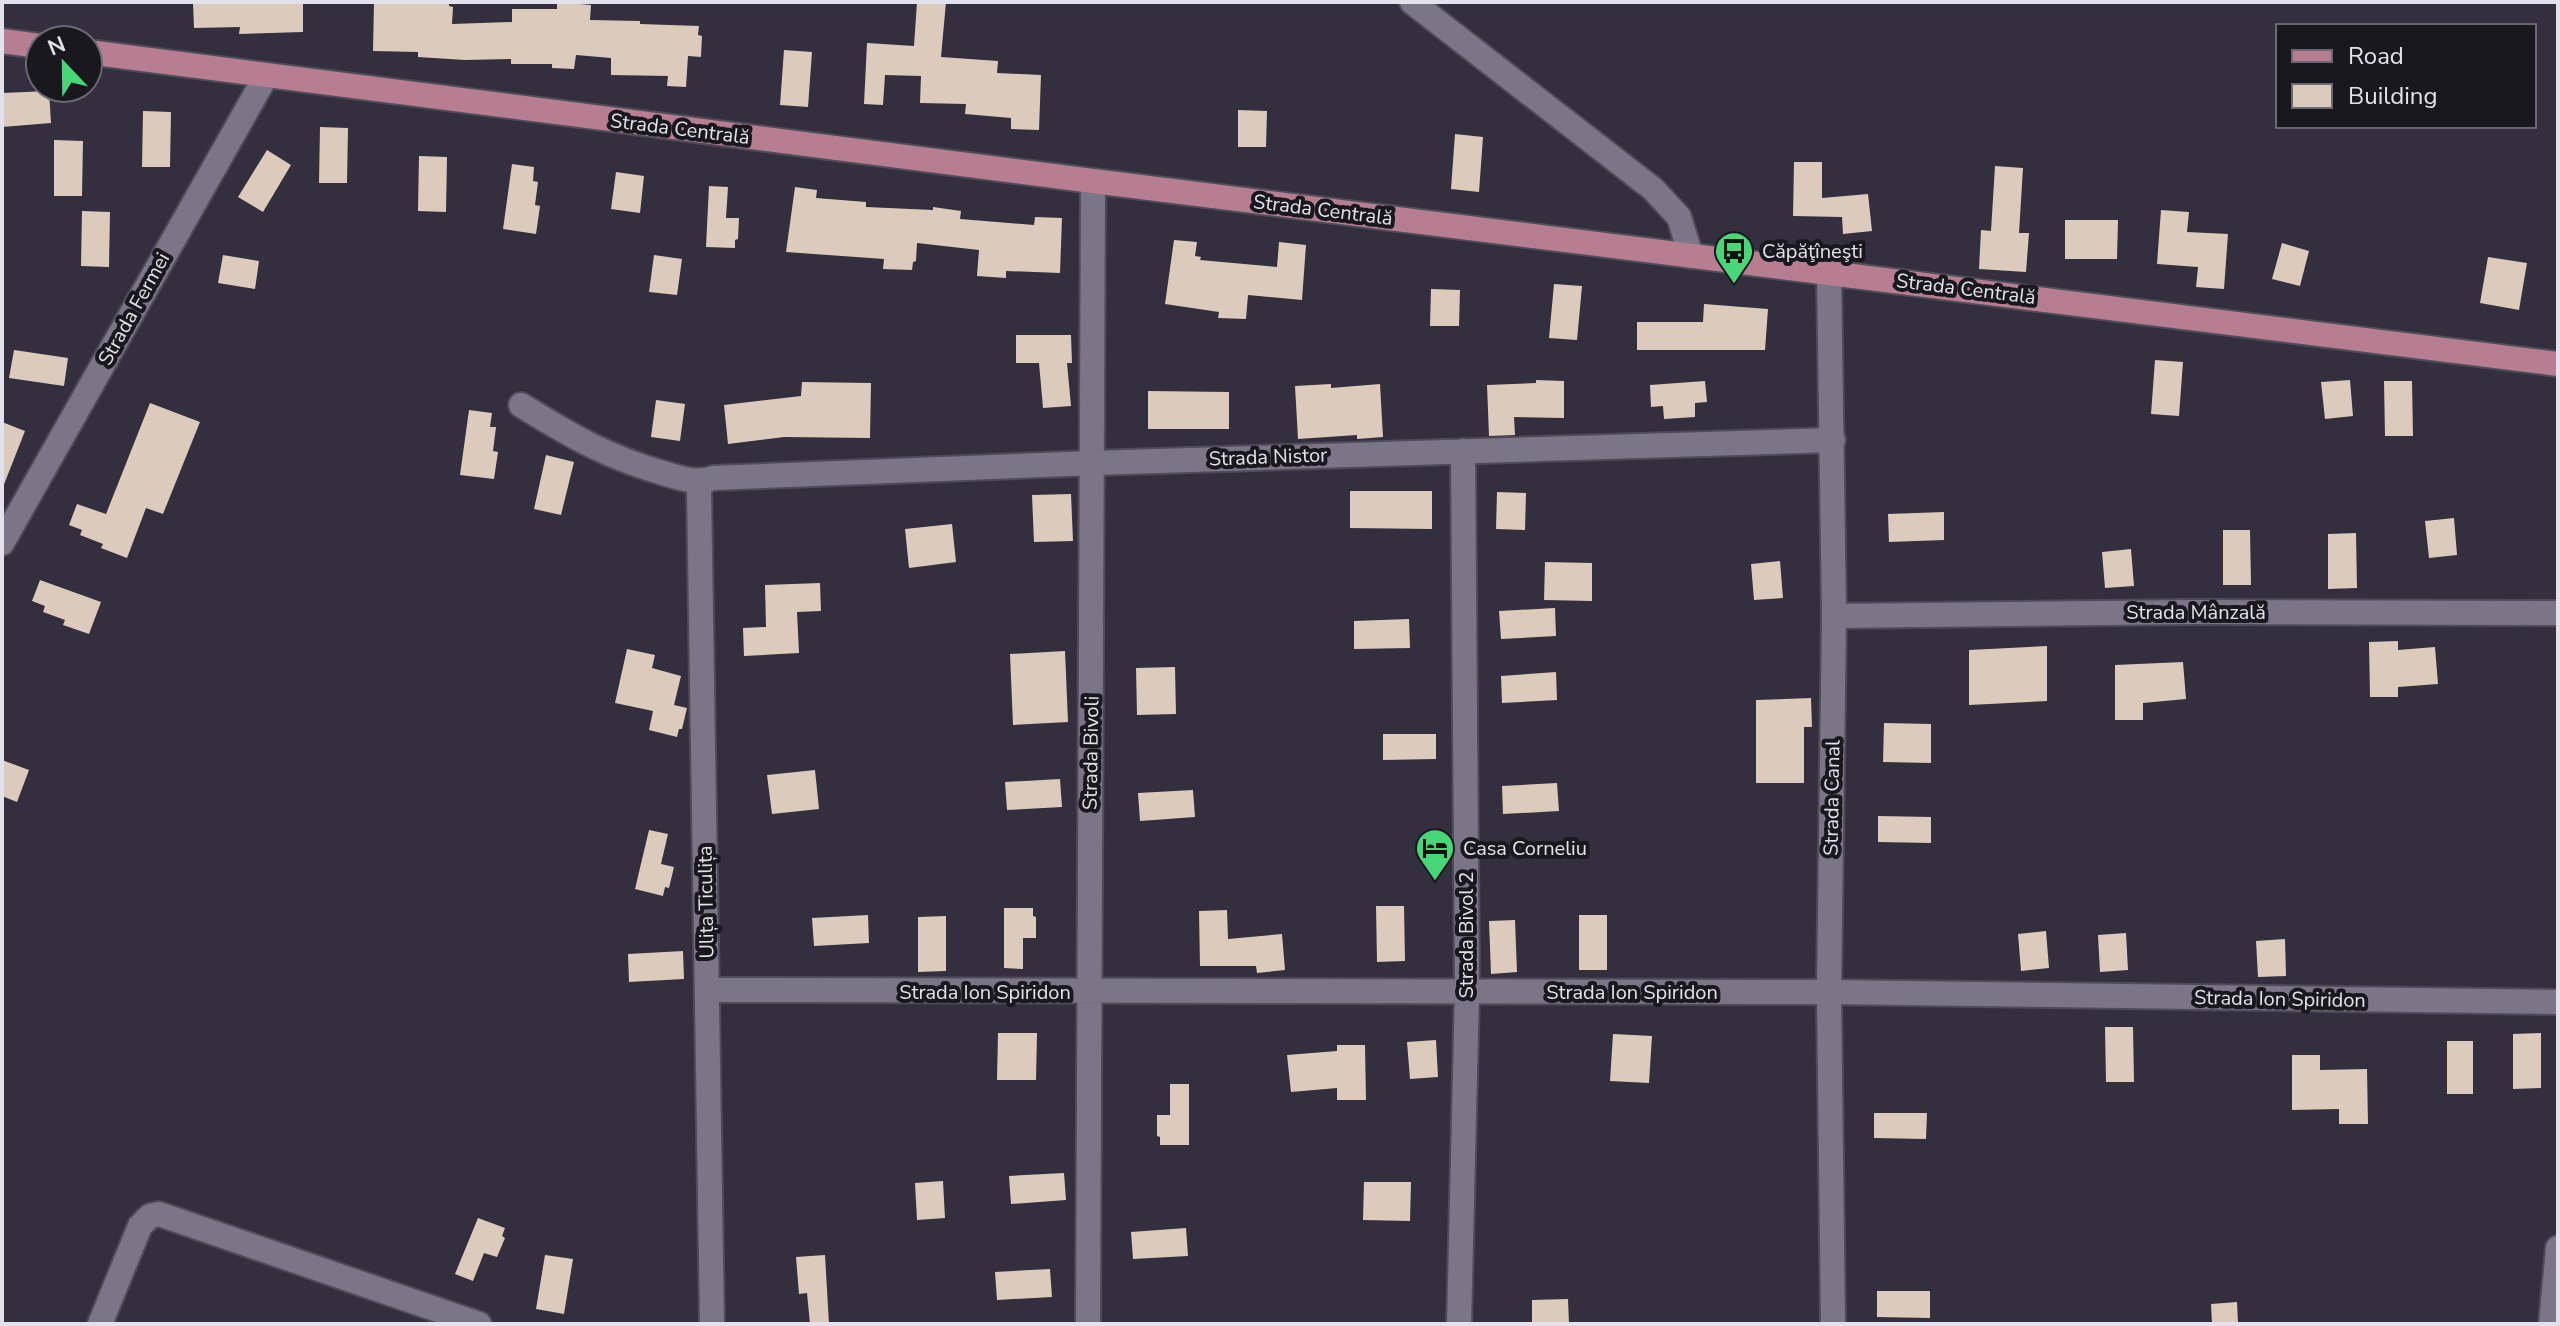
<svg xmlns="http://www.w3.org/2000/svg" width="2560" height="1326" font-family="'Nunito Sans',sans-serif">
	<rect width="100%" height="100%" fill="#332f3e"/>
	<!-- building -->
	<path fill="#dccbbd" d="M193,2H303V32L239,34L240,27L194,28Z
		M374,2H449V6L453,7L452,24L512,22V9H557V2L591,5L590,20L640,21V24L699,26L698,35L702,36L701,57L688,56L686,87L667,86L668,76L611,75V58L576,55L574,69L552,68V64H511V59L465,60L418,57V52L373,51Z
		M917,2H946L941,57L998,61L997,73L1041,75L1039,130L1011,129V118L965,114L966,104L920,103L921,76L885,75L883,105L864,104L867,43L914,46Z
		M784,50L812,52L808,107L780,105Z
		M49,91L51,123L2,127V93Z
		M1238,110L1267,111L1266,147H1238Z
		M143,111L171,112L170,167H142Z
		M320,127L348,128L347,183H319Z
		M1455,134L1483,137L1479,192L1451,189Z
		M54,140L83,141L82,196H54Z
		M267,150L291,165L263,212L238,197Z
		M419,156L447,157L446,212L418,211Z
		M1794,162H1822V198L1868,194L1872,231L1843,234L1842,217L1793,216Z
		M512,164L534,167L533,181L538,182L535,205L540,206L536,234L503,229Z
		M1995,166L2023,168L2019,233H2029L2026,272L1979,269L1981,230L1991,231Z
		M616,172L644,176L640,213L611,209Z
		M709,186L728,187L726,218H739L738,239L735,240V248L706,247Z
		M795,187L817,190L816,198L866,202V207L933,210V207L961,211L960,219L1034,225L1035,217L1062,218L1060,273L1006,271V278L977,276L979,250L917,243L916,261L913,262L912,270L883,269L884,259L786,252Z
		M2161,210L2189,212L2187,232L2228,234L2224,289L2196,287L2198,267L2157,264Z
		M82,211L110,212L109,267L81,266Z
		M2065,220H2118L2117,259H2065Z
		M1174,240L1197,242L1195,256L1201,257L1200,260L1277,267L1279,242L1306,245L1302,300L1248,295L1246,319L1218,318L1219,312L1165,304Z
		M2282,243L2309,251L2300,286L2272,279Z
		M223,255L259,261L255,289L218,283Z
		M654,255L682,259L677,295L649,292Z
		M2488,257L2527,263L2519,310L2480,303Z
		M1554,284L1582,286L1577,340L1549,338Z
		M1431,289L1460,290L1459,326H1430Z
		M1704,304L1768,309L1765,350H1637V322H1703Z
		M1016,335H1071L1072,363H1067L1071,406L1043,408L1039,363H1016Z
		M14,350L68,358L64,386L9,378Z
		M2155,360L2183,362L2179,416L2151,414Z
		M1536,380L1564,381V418L1514,417L1515,435L1489,436L1487,385L1536,383Z
		M2350,380L2353,416L2325,419L2321,382Z
		M1705,381L1707,402L1695,403V417L1664,419L1663,406L1651,407L1650,385Z
		M2384,381H2412L2413,436H2385Z
		M802,382L871,383L870,438L784,437L728,444L724,405L801,396Z
		M1331,384V388L1380,384L1383,437L1357,439V435L1298,439L1295,386Z
		M1148,391L1229,392V429H1148Z
		M656,400L685,404L680,441L651,437Z
		M150,403L200,422L163,514L146,508L127,558L101,548L103,544L80,535L82,530L69,525L77,504L106,514Z
		M469,410L492,413L490,427H496L493,451L498,452L494,479L460,475Z
		M2,422L25,431L3,487H2Z
		M546,455L574,462L561,515L534,509Z
		M1350,491H1432V529L1350,528Z
		M1497,492L1526,493L1525,530L1496,529Z
		M1071,494L1073,541L1034,542L1032,495Z
		M1944,512V540L1889,542L1888,514Z
		M2454,518L2457,555L2429,558L2425,521Z
		M952,524L956,562L909,568L905,529Z
		M2223,530H2250L2251,585H2223Z
		M2356,533L2357,588L2328,589V534Z
		M2131,549L2134,586L2105,588L2102,552Z
		M1780,561L1783,598L1754,600L1751,564Z
		M1545,562L1592,563V601L1544,600Z
		M40,580L101,602L89,634L63,625L65,620L43,612L45,606L32,601Z
		M820,583L821,611L797,612L799,653L744,656L743,628L766,627L765,585Z
		M1555,608L1556,636L1501,639L1499,611Z
		M1409,619L1410,648L1354,649V621Z
		M2398,641V650L2435,647L2438,684L2398,687V697H2370L2369,642Z
		M2047,646V701L1969,705V650Z
		M627,649L655,655L652,668L681,676L674,705L687,708L682,729H679L677,737L649,730L653,711L615,703Z
		M1065,651L1068,722L1013,725L1010,654Z
		M2183,662L2186,699L2143,703V720H2115V665Z
		M1175,667L1176,714L1137,715L1136,668Z
		M1556,672L1557,700L1502,703L1501,676Z
		M1811,698L1812,727H1804V783H1756V700Z
		M1884,723L1931,724V763L1883,762Z
		M1383,734H1436V759L1383,760Z
		M2,760L29,770L17,802L2,796Z
		M815,770L819,809L772,814L767,775Z
		M1060,779L1062,807L1007,810L1005,782Z
		M1557,783L1559,811L1503,814L1502,786Z
		M1193,790L1195,817L1140,821L1138,793Z
		M1878,816L1931,817V843L1878,842Z
		M649,830L668,834L661,864L674,867L669,888L665,887L663,896L635,889Z
		M1376,906H1404L1405,961L1377,962Z
		M1004,908H1033V916L1036,917V938H1023V969L1004,968Z
		M1227,910L1228,939L1282,934L1285,970L1257,973L1256,966H1200L1199,911Z
		M868,915L869,943L814,946L812,918Z
		M1579,915H1607V970H1579Z
		M946,916V971L918,972V917Z
		M1515,920L1517,972L1491,974L1489,921Z
		M2046,931L2049,968L2021,971L2018,934Z
		M2126,933L2128,970L2100,972L2098,935Z
		M2285,939L2286,976L2258,977L2256,941Z
		M683,951L684,979L629,982L628,954Z
		M2105,1027H2133L2134,1082H2106Z
		M998,1033H1037L1036,1080H997Z
		M2541,1033V1088L2513,1089V1034Z
		M1613,1034L1652,1036L1649,1083L1610,1081Z
		M1436,1040L1438,1077L1410,1079L1407,1042Z
		M2447,1041H2473V1094H2447Z
		M1337,1045H1365L1366,1100H1337V1088L1291,1092L1287,1055L1337,1051Z
		M2292,1055H2320V1070L2367,1069L2368,1124H2339V1109L2292,1110Z
		M1170,1084H1189V1145H1160V1137L1157,1136V1115H1170Z
		M1874,1113H1927L1926,1139L1874,1138Z
		M1064,1173L1066,1200L1011,1204L1009,1176Z
		M943,1181L945,1218L917,1220L915,1183Z
		M1364,1182H1411L1410,1221L1363,1220Z
		M478,1218L505,1228L502,1236L505,1238L497,1257L484,1253L473,1281L455,1274Z
		M1186,1228L1188,1256L1133,1259L1131,1232Z
		M545,1255L573,1259L564,1314L536,1309Z
		M825,1255L829,1324H810L807,1293L799,1294L796,1257Z
		M1050,1269L1052,1297L997,1300L995,1272Z
		M1877,1291H1930V1318L1877,1317Z
		M1568,1299L1569,1324H1532V1300Z
		M2237,1302L2238,1324H2212L2211,1304Z"/>
	<g fill="none" stroke-linecap="round" stroke-linejoin="round">
		<!-- minor casing -->
		<g stroke="#4e4c58" stroke-width="28">
			<path id="minor" d="M1412,2L1653,189L1679,217L1691,256
				M1829,272L1834,616L1829,992L1833,1324
				M521,405C571,436 607,457 663,473C679,478 697,484 713,478L1093,463L1833,440
				M703,482L699,489L712,1324
				M2,543L266,76
				M1834,616L2192,612L2558,613
				M707,990L1829,992L2558,1002
				M100,1324L140,1226L150,1216L159,1214L479,1324
				M1088,1324L1093,181
				M1459,1324L1467,991L1463,451
				M2551,1324L2558,1248"/>
		</g>
		<!-- major casing -->
		<g stroke="#4e4c58" stroke-width="28">
			<path id="major" d="M2,41L40,46
				M88,52L1093,181L2558,364"/>
		</g>
		<!-- minor -->
		<use href="#minor" stroke="#7a7688" stroke-width="24"/>
		<!-- major -->
		<use href="#major" stroke="#b77e91" stroke-width="24"/>
	</g>
	<!-- icons -->
	<defs>
		<g id="bus-pin" transform="scale(2)"><path d="M0 17L-7.5 6A9.5 9.5 0 1 1 7.5 6Z" fill="#48d778" stroke="#1a181f"/><path d="M-5-6H5V4H4V6H2V4H-2V6H-4V4H-5ZM-3.5-4V0h7V-4ZM-3.5 1.2v1.5H-2V1.2ZM2 1.2v1.5H3.5V1.2Z" fill="#111"/></g>
		<g id="hotel-pin" transform="scale(2)"><path d="M0 17L-7.5 6A9.5 9.5 0 1 1 7.5 6Z" fill="#48d778" stroke="#1a181f"/><path d="M-6-4.5h1.5V1H6V5H4.5V3h-9V5H-6ZM-4 0a1.8 1.8 0 1 1 3.6 0ZM.5 0V-2.5h3Q6-2.5 6 0Z" fill="#111"/></g>
	</defs>
	<g fill-rule="evenodd">
		<use href="#bus-pin" x="1734" y="251"/>
		<use href="#hotel-pin" x="1435" y="848"/>
	</g>
	<g text-anchor="middle" dominant-baseline="central" stroke-width="8" stroke-linejoin="round" paint-order="stroke">
		<!-- street labels -->
		<g font-size="20" fill="#e3e1eb" stroke="#1a181f">
			<text transform="translate(680 129) rotate(7)">Strada Centrală</text>
			<text transform="translate(1323 210) rotate(7)">Strada Centrală</text>
			<text transform="translate(1966 289) rotate(7)">Strada Centrală</text>
			<text transform="translate(134 309) rotate(-61)">Strada Fermei</text>
			<text transform="translate(1268 457) rotate(-2)">Strada Nistor</text>
			<text x="2196" y="612">Strada Mânzală</text>
			<text transform="translate(1091 753) rotate(-89)">Strada Bivoli</text>
			<text transform="translate(1832 798) rotate(-89)">Strada Canal</text>
			<text transform="translate(706 902) rotate(-91)">Ulița Ticulița</text>
			<text transform="translate(1466 935) rotate(-90)">Strada Bivol 2</text>
			<text x="985" y="992">Strada Ion Spiridon</text>
			<text x="1632" y="992">Strada Ion Spiridon</text>
			<text transform="translate(2280 999) rotate(1)">Strada Ion Spiridon</text>
		</g>
		<!-- poi labels -->
		<g font-size="20" fill="#e3e1eb" stroke="#1a181f" text-anchor="start">
			<text x="1762" y="251">Căpăţîneşti</text>
			<text x="1463" y="848">Casa Corneliu</text>
		</g>
	</g>
	<!-- border -->
	<rect width="2560" height="1326" fill="none" stroke="#e3e1eb" stroke-width="8"/>
	<!-- legend -->
	<rect x="2276" y="24" width="260" height="104" fill="#1a181f" stroke="#6a6871" stroke-width="2"/>
	<rect x="2292" y="50" width="40" height="12" fill="#b77e91" stroke="#6a6871" stroke-width="2"/>
	<text x="2348" y="64" font-size="24" fill="#e3e1eb">Road</text>
	<rect x="2292" y="84" width="40" height="24" fill="#dccbbd" stroke="#6a6871" stroke-width="2"/>
	<text x="2348" y="104" font-size="24" fill="#e3e1eb">Building</text>
	<!-- north arrow -->
	<g transform="translate(64 64) rotate(338)"><circle r="38" fill="#1a181f" stroke="#6a6871" stroke-width="2"/>
	<path d="M0-6L14 30L0 20L-14 30Z" fill="#48d778"/>
	<text y="-12" font-size="22" font-weight="bold" text-anchor="middle" fill="#e3e1eb">N</text>
	</g>
</svg>
